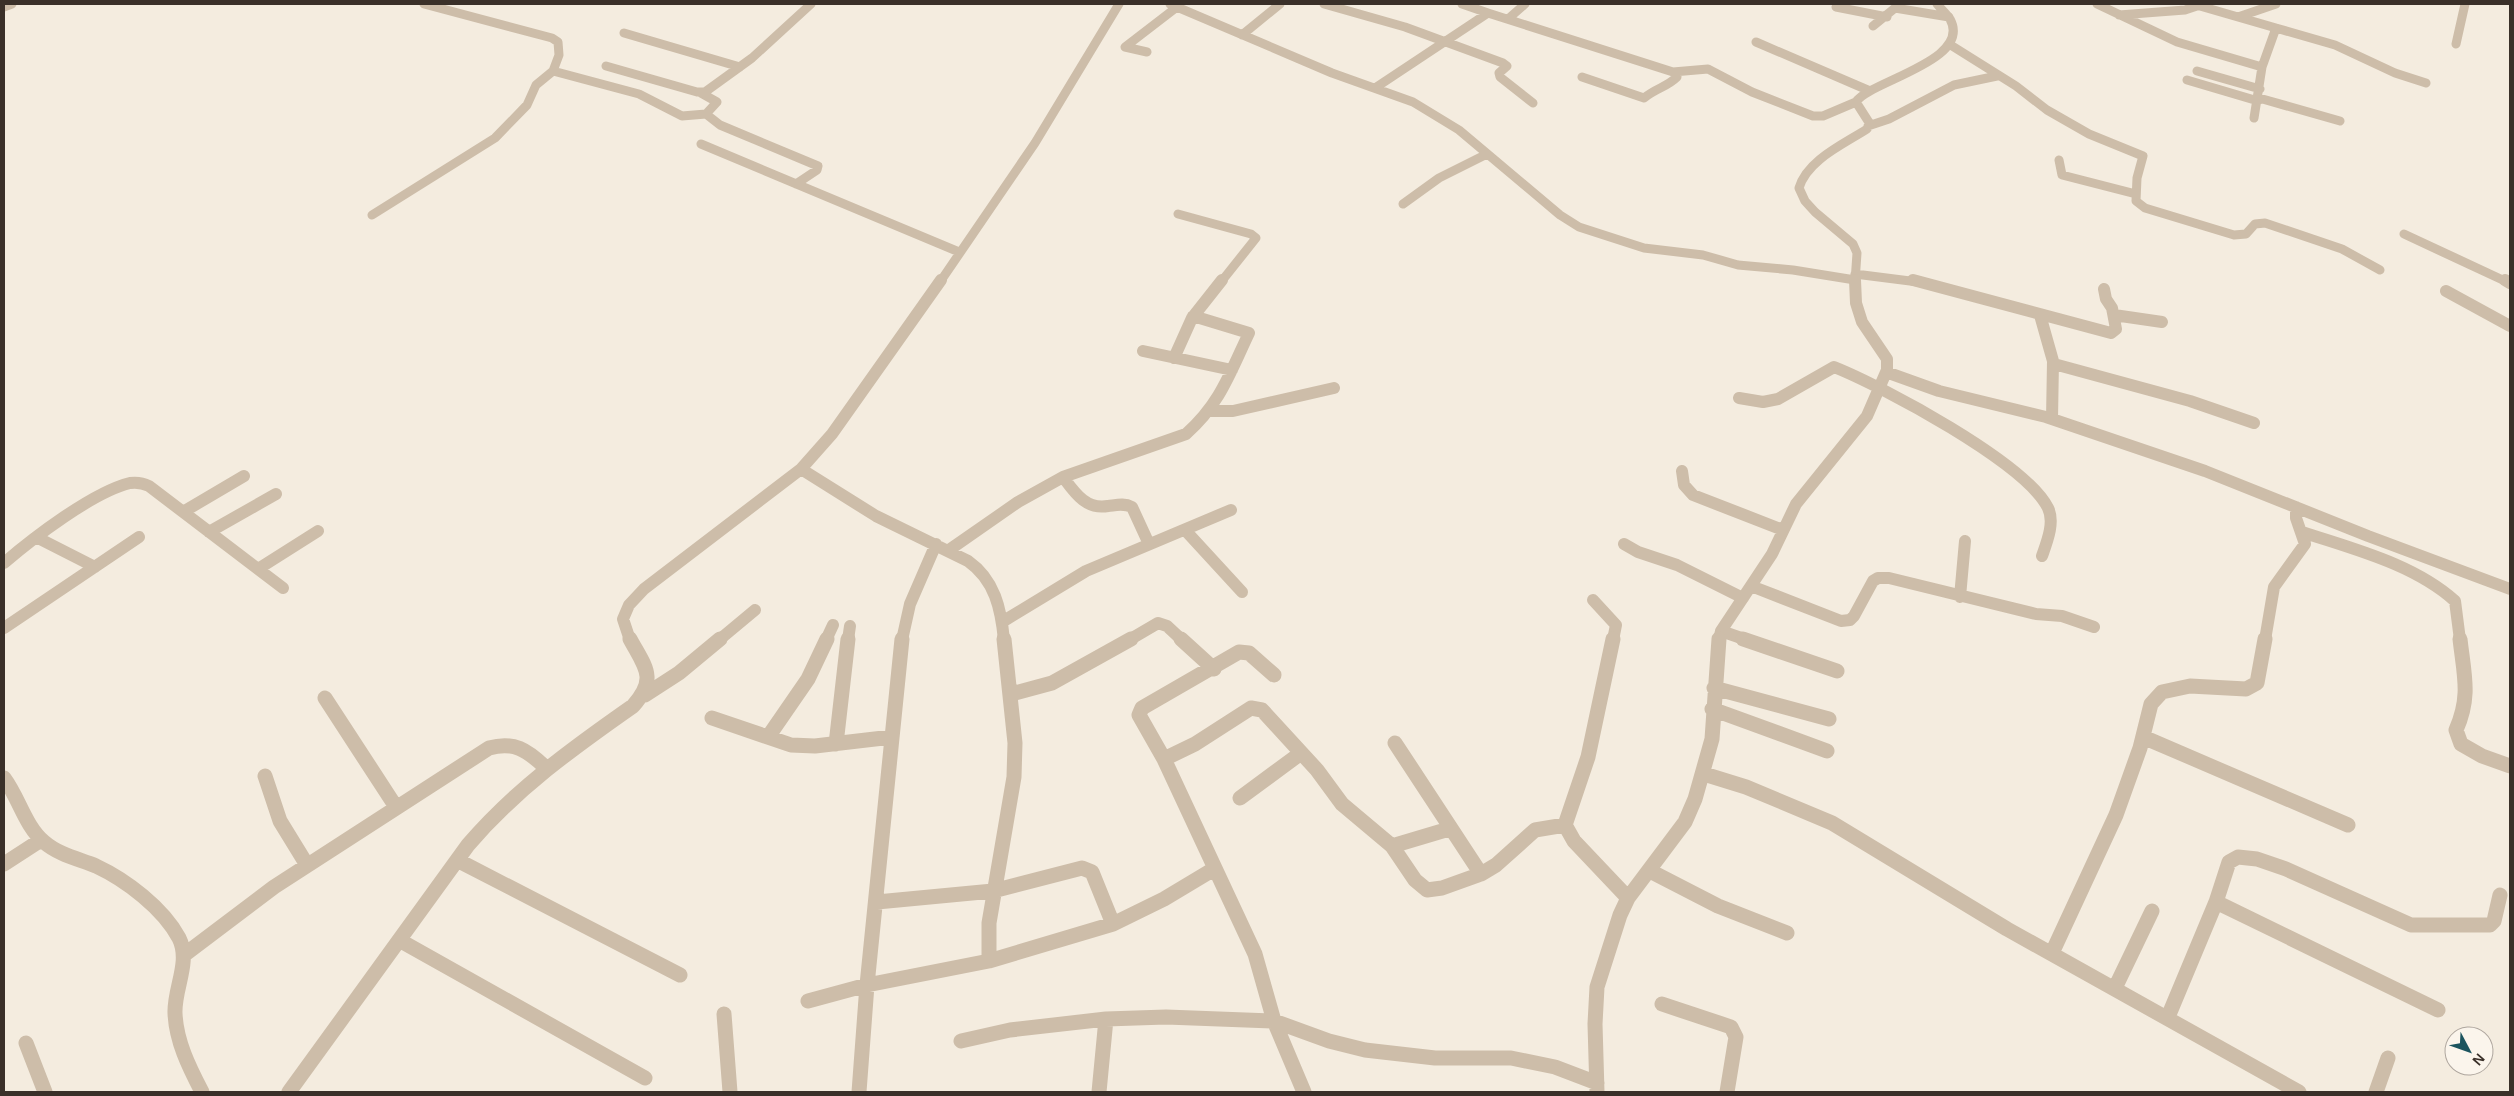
<svg xmlns="http://www.w3.org/2000/svg" width="2514" height="1096" font-family="Arial,sans-serif">
	<rect width="100%" height="100%" fill="#f4ecdf"/>
	<g fill="none" stroke-linecap="round" stroke-linejoin="round">
		<!-- minor-far2 -->
		<path stroke="#cdbda9" stroke-width="9" d="M1170,4L1332,73L1413,102L1459,130L1560,215L1579,227L1644,248L1703,255L1738,265L1793,270L1855,280
			M1324,4L1405,27L1503,63L1507,66L1499,73L1500,77L1533,103
			M2097,4L2177,42L2262,67
			M2193,4L2276,28L2262,67L2254,118
			M4,7L12,4
			M1836,7L1887,17
			M1488,13L1673,72L1708,69L1752,92L1813,116H1823L1856,102
			M2119,15L2185,10L2203,4
			M2238,17L2276,4
			M1508,19L1525,4
			M1873,26L1895,8L1949,17
			M2276,28L2335,45L2395,73L2426,83
			M624,33L740,67
			M1242,35L1280,4
			M1756,42L1870,91
			M1949,44L2016,86L2047,110L2089,134L2143,156L2137,178L2136,201L2145,208L2234,235L2246,234L2255,224L2265,223L2342,249L2380,270
			M2456,44L2465,4
			M1147,52L1125,47L1177,7
			M606,66L697,92H705L752,58L811,4
			M553,71L639,94L682,116L706,114
			M2197,71L2260,89
			M1582,77L1644,98C1656,88 1667,87 1677,77V73
			M2187,80L2258,101
			M1375,88L1488,13L1462,4
			M701,93L717,102L706,114L720,125L818,166L817,170L796,184
			M2259,98L2340,121
			M1868,126L1889,119L1954,85L1997,76
			M701,144L959,252
			M2059,160L2062,175L2136,194
			M1403,204L1439,178L1487,154
			M1178,214L1251,234L1256,238L1221,282
			M372,215L495,138L527,105L536,85L553,71L559,55L558,42L552,38L424,4
			M2404,234L2507,282
			M1855,274L1918,282
			M940,282L1035,143L1119,4
			M1855,282L1857,253L1853,244L1815,212L1805,201L1799,188C1807,160 1844,144 1867,129L1870,124L1856,102C1869,81 1973,61 1950,19C1947,14 1941,9 1937,4"/>
		<!-- minor-far1 -->
		<path stroke="#cdbda9" stroke-width="12" d="M1913,280L2111,333L2116,329L2112,308L2106,299L2104,289
			M2505,280L2510,283
			M2446,291L2510,326
			M2040,315L2053,361L2052,419
			M2114,315L2162,322
			M1143,351L1232,370
			M1174,358L1192,318L1222,280
			M2054,364L2190,401L2254,423
			M1886,372L1939,391L2046,417L2205,471L2368,536L2510,589
			M1739,398L1763,402L1778,399L1834,367C1882,386 2026,463 2048,508C2055,522 2047,542 2042,556
			M1210,411H1233L1334,388
			M801,469L876,516L968,561C995,580 1001,609 1004,640
			M1682,471L1684,485L1693,495L1783,530
			M1063,477C1075,493 1086,510 1108,506C1117,505 1124,503 1132,507L1149,544
			M183,512L244,476
			M1185,530L1242,592
			M209,532L276,494
			M2302,532C2353,549 2414,564 2455,601L2460,640
			M36,537L95,567
			M1624,544L1638,552L1677,565L1743,598
			M949,550L1018,502L1063,477L1186,434C1220,404 1230,373 1249,333L1193,316
			M4,563C33,538 93,492 130,483C137,482 143,483 149,486L283,588
			M258,569L318,531
			M1751,586L1841,621L1850,620L1854,616L1873,581L1878,578H1889L2036,614L2062,616L2094,627
			M1960,597L1965,541
			M1593,600L1616,625L1613,640
			M1002,622L1086,571L1231,510
			M4,628L139,537
			M1721,631L1747,640
			M630,640L623,619L629,605L644,589L801,469L832,434L941,280
			M719,640L755,610
			M826,640L833,625
			M848,640L850,626
			M902,640L910,604L936,544
			M1129,640L1158,623L1167,626L1182,640
			M1719,640L1721,631L1772,554L1796,504L1867,416L1887,370V359L1862,322L1856,303L1855,280
			M2265,640L2274,587L2305,544L2296,518V507"/>
		<!-- minor -->
		<path stroke="#cdbda9" stroke-width="15" d="M1181,639L1214,669
			M1613,639L1588,757L1565,825L1574,841L1628,898
			M1743,639L1837,671
			M2460,639C2464,675 2471,696 2456,730L2461,744L2482,756L2510,766
			M1274,675L1249,653L1239,652L1142,708L1139,715L1164,759L1255,954L1274,1021L1304,1092
			M1714,688L1829,719
			M1011,694L1052,683L1131,639
			M645,695L679,673L720,639
			M325,698L396,807
			M1712,709L1827,751
			M712,718L791,745L815,746L892,737
			M768,737L808,679L827,639
			M2143,737L2348,825
			M1395,743L1481,874
			M836,744L848,639
			M1164,759L1195,744L1251,708L1262,710L1317,770L1342,804L1392,846L1415,880L1427,890L1442,888L1481,874L1496,865L1535,830L1565,825
			M1704,774L1746,787L1832,823L2007,929L2299,1092
			M265,776L280,821L307,865
			M4,778C19,798 25,826 44,842C59,855 79,859 96,866C126,880 163,908 179,938C191,962 174,988 175,1013C176,1041 189,1067 202,1092
			M1240,798L1301,753
			M1392,846L1449,829
			M457,860L680,975
			M4,864L41,840
			M1650,871L1718,906L1787,933
			M877,902L993,891L1082,868L1092,872L1113,924
			M2216,902L2438,1010
			M399,940L645,1078
			M2052,953L2116,815L2140,748L2151,704L2162,692L2190,686L2246,689L2257,683L2265,639
			M184,955L274,887L489,748C514,741 527,750 545,767
			M989,961V923L1014,777L1015,743L1004,639
			M2115,988L2152,911
			M808,1001L867,985L989,961L1113,924L1164,899L1214,869
			M1662,1004L1731,1027L1736,1037L1727,1092
			M724,1014L730,1092
			M2168,1017L2216,902L2229,862L2238,857L2257,859L2286,869L2411,925H2490L2494,921L2500,895
			M961,1041L1010,1030L1106,1019L1166,1017L1274,1021L1329,1041L1365,1050L1435,1058H1511L1555,1067L1597,1083
			M26,1043L45,1092
			M289,1092L468,845C516,789 573,748 633,706C658,678 645,667 630,639
			M859,1092L867,985L902,639
			M1099,1092L1106,1019
			M1597,1092L1595,1024L1597,987L1620,915L1628,898L1685,822L1695,799L1712,739L1719,639
			M2376,1092L2388,1058"/>
	</g>
	<!-- border -->
	<rect width="2514" height="1096" fill="none" stroke="#3a3029" stroke-width="10"/>
	<!-- north arrow -->
	<g transform="translate(2469 1051) rotate(131)"><circle r="24" fill="#fbf5ec" stroke="#aea69e"/>
	<path d="M0-4L9 19L0 12L-9 19Z" fill="#1c545e"/>
	<text y="-8" font-size="14" font-weight="bold" text-anchor="middle" fill="#3a3029">N</text>
	</g>
</svg>
